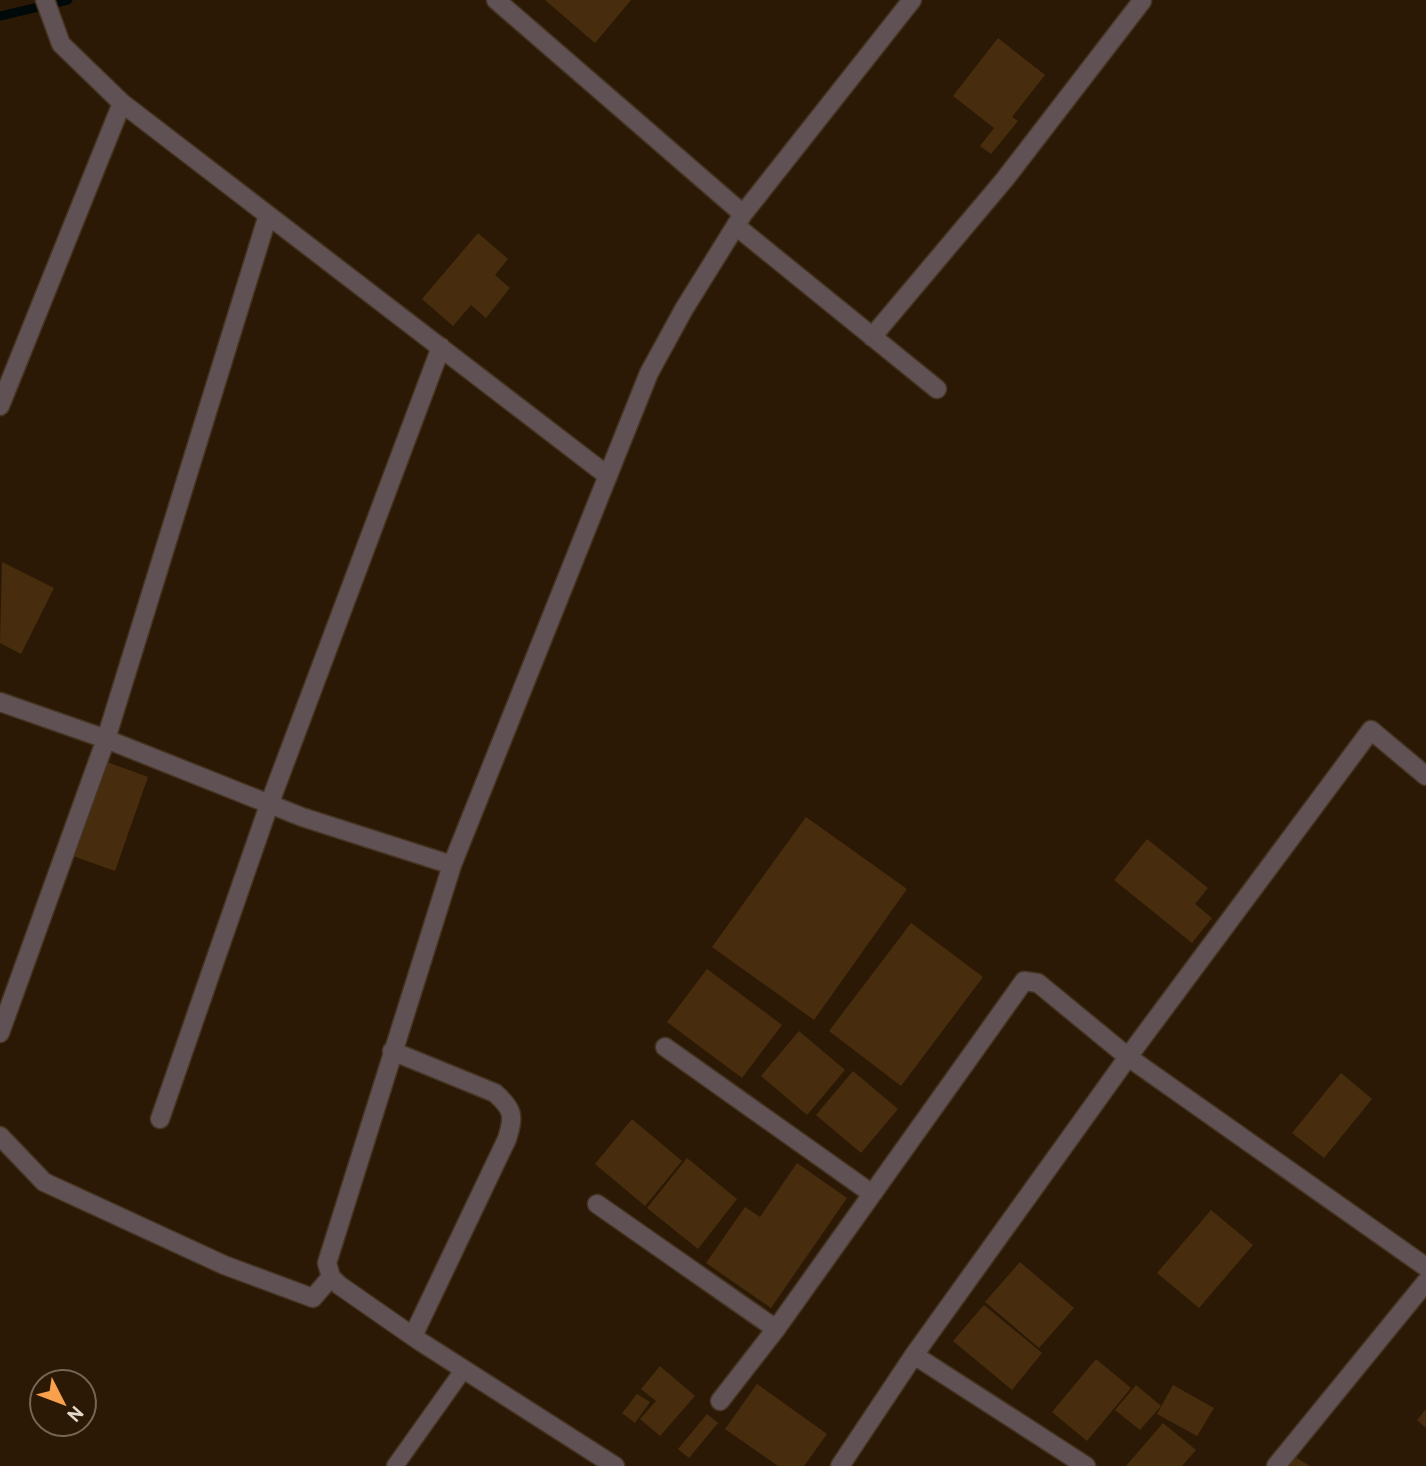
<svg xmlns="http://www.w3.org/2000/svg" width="1426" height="1466" font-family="Overpass,sans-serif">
	<rect width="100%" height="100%" fill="#2b1905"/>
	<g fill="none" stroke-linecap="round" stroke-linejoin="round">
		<!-- stream -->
		<path stroke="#00090a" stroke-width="9" d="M0,16L68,0"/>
	</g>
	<!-- building -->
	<path fill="#472d0e" d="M545,0H631L595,43Z
		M998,38L1045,75L1012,117L1018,121L991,154L980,146L994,128L953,96Z
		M478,233L508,259L495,275L510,288L486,318L471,305L453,326L422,299Z
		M2,562L54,588L21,654L0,643Z
		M107,762L148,777L115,871L73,856Z
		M806,817L907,889L814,1020L712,947Z
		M1147,839L1208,888L1195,904L1212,918L1192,943L1114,880Z
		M911,923L983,977L901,1086L829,1031Z
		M707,969L782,1025L742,1078L667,1022Z
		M799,1031L845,1070L807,1115L761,1076Z
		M853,1071L898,1109L861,1153L816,1115Z
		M1341,1073L1372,1099L1324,1158L1292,1133Z
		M632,1119L682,1161L645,1206L595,1164Z
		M687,1158L737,1199L698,1249L647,1208Z
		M797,1163L847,1198L771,1308L706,1263L745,1207L760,1217Z
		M1211,1210L1253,1245L1199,1308L1157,1273Z
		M1020,1262L1074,1308L1039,1348L985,1302Z
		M984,1305L1042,1353L1012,1390L953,1341Z
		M1096,1359L1131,1388L1087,1441L1052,1412Z
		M660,1366L695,1396L660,1436L640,1419L656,1401L641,1389Z
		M757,1384L827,1434L804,1466H778L725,1429Z
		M1136,1385L1161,1406L1140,1430L1115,1410Z
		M1173,1385L1214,1408L1197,1436L1157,1414Z
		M637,1394L650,1402L635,1423L622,1413Z
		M1426,1409V1428L1417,1420Z
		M707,1414L718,1423L689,1458L678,1449Z
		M1163,1423L1196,1450L1182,1466H1126Z
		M1292,1455L1310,1466H1286Z"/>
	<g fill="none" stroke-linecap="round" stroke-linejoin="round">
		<!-- lane casing -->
		<g stroke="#453421" stroke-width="19">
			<path id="lane" d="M395,1466L464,1369"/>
		</g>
		<!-- street casing -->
		<g stroke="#453421" stroke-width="21">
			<path id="street" d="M45,0L61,44L122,103L608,476
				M496,0L743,214
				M736,226L937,389
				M872,337L1005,179L1142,1
				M0,406L122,103
				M0,702L106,739L302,817L452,865
				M0,1033L106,739L268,215
				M665,1047L871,1193
				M392,1051L495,1093C514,1110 514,1116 507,1139L413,1336
				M160,1119L269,805L441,347
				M0,1136L44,1182L224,1265L313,1298L331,1277
				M597,1204L776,1329
				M914,1355L1086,1466
				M720,1401L776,1329L1024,981L1038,983L1128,1057L1426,1267
				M615,1466L421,1342L339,1285L331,1277L327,1263L452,865L649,373L684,309L743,214L912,0
				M840,1466L914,1355L1128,1057L1371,730L1426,776
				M1276,1466L1426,1282"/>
		</g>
		<!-- lane -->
		<use href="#lane" stroke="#605154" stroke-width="16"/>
		<!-- street -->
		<use href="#street" stroke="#605154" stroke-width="18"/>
	</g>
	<!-- north arrow -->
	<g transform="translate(63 1403) rotate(132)"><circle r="33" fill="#2b1905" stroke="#756655" stroke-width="2"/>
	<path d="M0-5L12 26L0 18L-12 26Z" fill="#f9a04d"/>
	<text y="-10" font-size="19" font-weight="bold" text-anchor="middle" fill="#e5d9cc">N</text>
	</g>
</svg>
